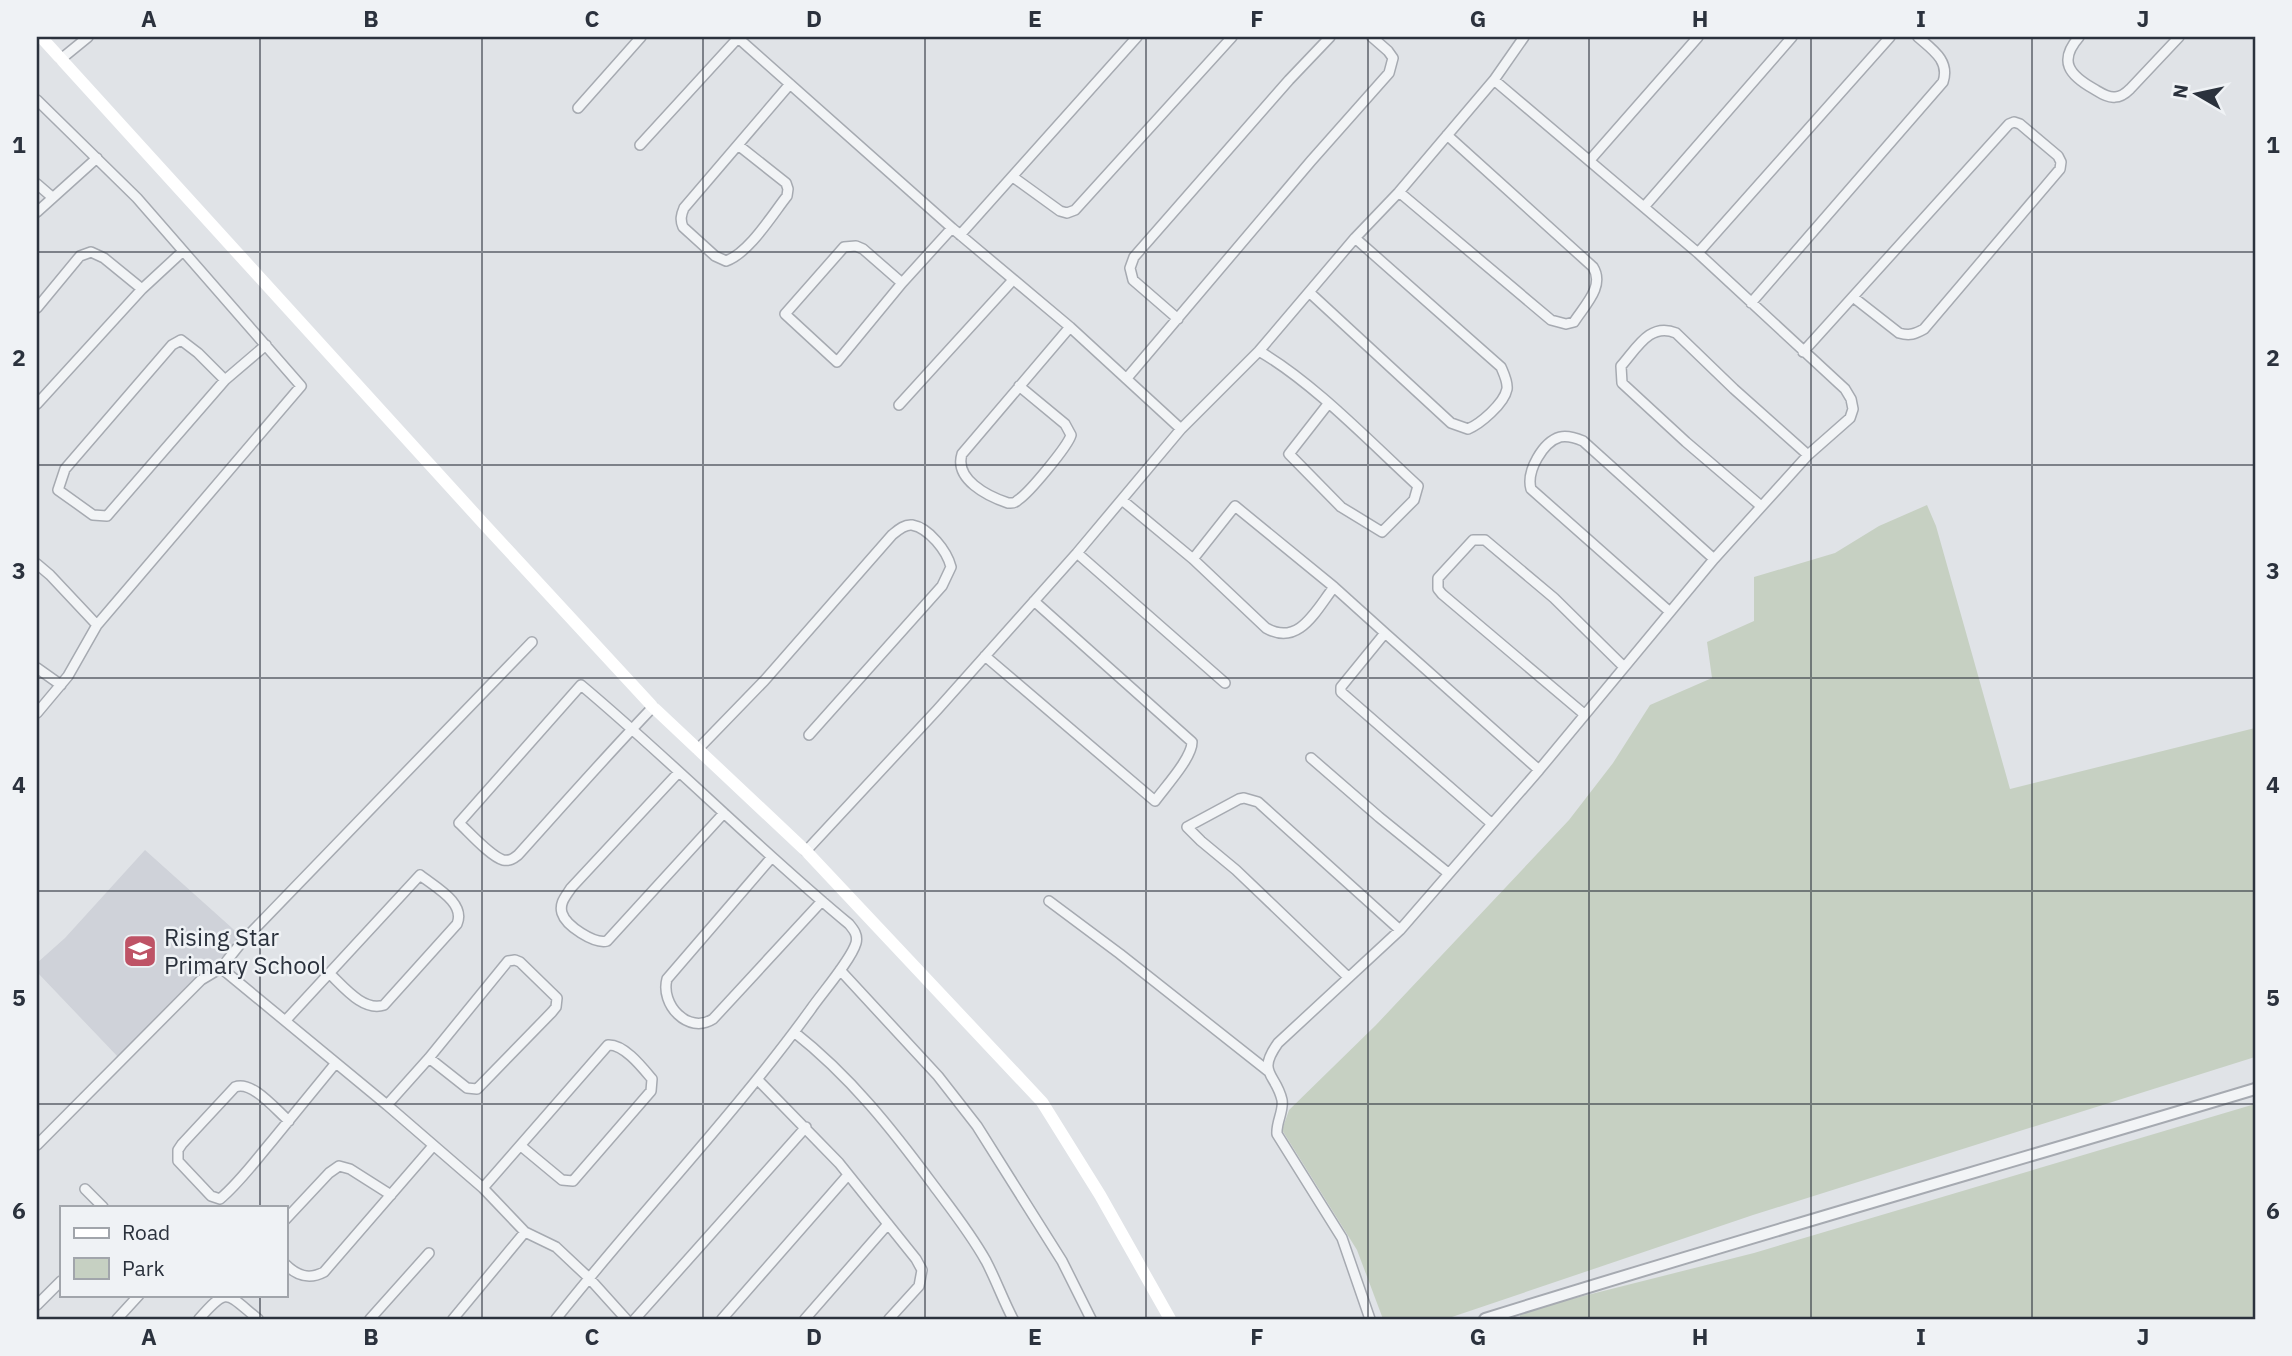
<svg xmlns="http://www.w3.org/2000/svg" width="2292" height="1356" font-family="'IBM Plex Sans',sans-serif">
	<rect width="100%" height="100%" fill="#e0e3e7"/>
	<!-- built -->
	<path fill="#cfd2d9" d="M145,850L242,937L119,1058L37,972V963L65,938Z"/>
	<!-- green -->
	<path fill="#c6d0c2" d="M1927,505L1936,526L2010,789L2255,728V1057L1753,1215L1446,1319H1383L1357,1250L1282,1130L1289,1110L1376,1025L1569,820L1613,763L1650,705L1712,678L1707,642L1754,621V577L1835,553L1879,526Z
		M2255,1104V1319H1520V1312L1754,1253Z"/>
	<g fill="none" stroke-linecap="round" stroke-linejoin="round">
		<!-- minor casing -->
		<g stroke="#a6aab1" stroke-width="12">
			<path id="minor" d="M737,37L952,228L1070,327L1181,429
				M2079,37C2058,61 2069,75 2094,89C2101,93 2108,98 2115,97C2121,97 2126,93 2130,89L2179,37
				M61,59L88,37
				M37,100L137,198L301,386L97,625L68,676L37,713
				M578,108L641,37
				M640,145L738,38
				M738,145L786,183L788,189L787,196C772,215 749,253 726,261L715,256L683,227C680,220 681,215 684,208L790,84
				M1590,160L1698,37
				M1013,177L1060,211L1067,213L1075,210L1232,37
				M37,184L52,197
				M1399,192L1551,320L1566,324L1574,322C1585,305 1605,286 1593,267L1447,135
				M1644,207L1792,37
				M37,212L97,158
				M960,235L1137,37
				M1698,253L1890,37
				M902,283L863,249L856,246L844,247L785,314L837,362L902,283L952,228
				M1309,292L1451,423L1468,429C1480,424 1504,404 1507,389C1508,382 1504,374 1501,367L1355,238
				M1751,303L1943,82C1950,61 1933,50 1918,37
				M37,308L80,256L91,252L104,258L142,289
				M1178,319L1133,280L1130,268L1134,257L1289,80L1330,37
				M1259,351C1314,383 1370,442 1418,486L1414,500L1382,532L1341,507L1289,454L1328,404
				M1803,352L2009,124L2014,122L2020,124L2058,156L2061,162L2060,169L1924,329C1915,334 1910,336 1899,333L1853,297
				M1127,378L1311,161L1389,73L1393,58L1388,51L1372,37
				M225,380L198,353L181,340L172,345L65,469L58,490L93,515L107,516L225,380L266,345
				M1019,386L1065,424L1071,435C1068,446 1029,493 1018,500C1014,504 1012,503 1008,503C987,496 954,479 962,454L1070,327
				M37,404L142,289L182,252
				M899,405L1013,280
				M1122,500L1193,559L1266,628C1299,647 1316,610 1334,587L1235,506L1193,559
				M1761,506L1686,442L1622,383L1621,366C1637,348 1650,322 1676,333L1734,389L1808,455
				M1077,553L1225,683
				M37,564L50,575L97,625
				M1334,587L1385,633
				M1670,612L1531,489C1526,471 1543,442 1560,437C1568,435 1576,438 1583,441L1714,559
				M985,656L1155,801C1165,787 1192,758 1192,742L1034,601
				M37,668L61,685
				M1584,714L1442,594L1438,589V578L1473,540H1485L1554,598L1624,667
				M698,749L764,681L892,535C897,531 904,524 912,525C929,528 947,551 951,567L942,586L809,735
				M1311,758L1379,817L1448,873
				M679,772L571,888C566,896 559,903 562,913C566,926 594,944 607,941L724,813
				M1491,823L1341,692V687L1385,633L1539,770
				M806,851L937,710L1077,553L1181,429L1259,351L1355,238L1399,192L1494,80L1524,37
				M772,857L667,979C660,1004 688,1035 713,1019L822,901
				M1049,901L1120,954L1268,1071
				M221,968L387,1105L483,1188L525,1232L556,1247L589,1278L626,1319
				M840,970L938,1076L977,1126L1062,1261L1091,1319
				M1348,977L1236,870L1201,841L1187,827L1239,799L1244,798L1258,802L1400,930
				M286,1020L420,875C435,887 466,903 457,924L384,1005C363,1012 343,986 329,973
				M794,1032C850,1076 892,1129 934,1186C952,1210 971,1234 986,1261C996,1280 1003,1300 1013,1319
				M758,1080L839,1163L916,1259L922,1270L919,1286L889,1319
				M387,1105L429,1058L508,961L515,960L520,962L557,998L556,1007L552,1012L477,1089L467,1088L429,1058
				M289,1121C276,1110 252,1080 235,1087L182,1144L178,1150V1161L211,1196L220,1199C240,1182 255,1161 272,1141C293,1115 314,1090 335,1064
				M37,1145L201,980L221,968L241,943L532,642
				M483,1188L608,1045C624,1044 642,1067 652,1079L651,1091L573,1181L562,1180L521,1146
				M85,1189L103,1207
				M285,1220L329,1173L339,1166L350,1169L391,1195
				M285,1264C297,1276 309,1280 324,1272L433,1146
				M37,1305L61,1281
				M117,1319L139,1295
				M199,1319C228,1286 226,1293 258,1319
				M370,1319L429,1253
				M453,1319L525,1232
				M556,1319C639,1214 732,1118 811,1009C822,993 851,960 856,943C858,935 854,930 849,924C757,848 673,762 581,685L459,823C469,832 490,856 503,860C510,861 513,859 518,855C563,805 607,755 653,707
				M635,1319L806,1127
				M722,1319L848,1175
				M805,1319L888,1224
				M1370,1319L1342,1238L1277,1134C1276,1122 1284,1111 1282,1100C1276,1073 1256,1074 1278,1043L1400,930L1539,770L1714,559L1808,455L1850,418L1853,409L1851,399L1845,389L1698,253L1494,80"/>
		</g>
		<!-- tertiary casing -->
		<g stroke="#a6aab1" stroke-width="14">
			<path id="tertiary" d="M1485,1319C1740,1239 1999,1166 2255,1089"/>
		</g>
		<!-- minor -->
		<use href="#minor" stroke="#f2f4f6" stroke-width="9"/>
		<!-- tertiary -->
		<use href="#tertiary" stroke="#f2f4f6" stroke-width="10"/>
		<!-- secondary -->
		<path stroke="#fff" stroke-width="12" d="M41,37L483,523L653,707L806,851L1042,1102L1100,1195L1170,1319"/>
	</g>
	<!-- grid -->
	<path fill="none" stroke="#2b323d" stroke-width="2" stroke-opacity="0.55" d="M260,37V1207M482,37V1319M703,37V1319M925,37V1319M1146,37V1319M1368,37V1319M1589,37V1319M1811,37V1319M2032,37V1319M37,252H2255M37,465H2255M37,678H2255M37,891H2255M37,1104H2255M260,1295V1319"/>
	<!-- icons -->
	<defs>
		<g id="school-square" transform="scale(1.75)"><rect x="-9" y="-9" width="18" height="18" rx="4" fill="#be5366" stroke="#eff2f5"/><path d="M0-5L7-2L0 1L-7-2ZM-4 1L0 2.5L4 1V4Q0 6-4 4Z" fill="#fff"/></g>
	</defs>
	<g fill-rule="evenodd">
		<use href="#school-square" x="140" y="951"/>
	</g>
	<g text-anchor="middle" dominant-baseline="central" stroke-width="5" stroke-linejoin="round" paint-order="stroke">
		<!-- poi labels -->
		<g font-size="24" fill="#2b323d" stroke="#eff2f5" text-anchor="start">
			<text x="164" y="937">Rising Star<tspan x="164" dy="28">Primary School</tspan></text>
		</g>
	</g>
	<!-- border -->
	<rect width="2292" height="1356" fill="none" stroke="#eff2f5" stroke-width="77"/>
	<!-- legend -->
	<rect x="60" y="1206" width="228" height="91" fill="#eff2f5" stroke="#a1a5ab" stroke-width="2"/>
	<rect x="74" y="1228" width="35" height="10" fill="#ffffff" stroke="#a1a5ab" stroke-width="2"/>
	<text x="122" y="1240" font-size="21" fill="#2b323d">Road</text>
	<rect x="74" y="1258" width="35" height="21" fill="#c6d0c2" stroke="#a1a5ab" stroke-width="2"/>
	<text x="122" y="1276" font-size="21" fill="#2b323d">Park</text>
	<!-- north arrow -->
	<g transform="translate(2197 94) rotate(279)" stroke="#eff2f5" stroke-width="5" paint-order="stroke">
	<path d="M0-5L12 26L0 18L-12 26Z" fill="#2b323d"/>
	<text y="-10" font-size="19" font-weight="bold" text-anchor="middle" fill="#2b323d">N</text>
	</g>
	<rect x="38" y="38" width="2216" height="1280" fill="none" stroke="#2b323d" stroke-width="2.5"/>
	<g font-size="23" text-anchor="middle" font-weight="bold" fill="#2b323d">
		<text x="149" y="27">A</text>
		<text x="371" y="27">B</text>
		<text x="592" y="27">C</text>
		<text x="814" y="27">D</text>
		<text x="1035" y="27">E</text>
		<text x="1257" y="27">F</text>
		<text x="1478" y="27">G</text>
		<text x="1700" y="27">H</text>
		<text x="1921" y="27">I</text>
		<text x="2143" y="27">J</text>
		<text x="19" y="153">1</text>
		<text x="2273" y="153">1</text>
		<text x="19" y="366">2</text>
		<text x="2273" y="366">2</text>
		<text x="19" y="579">3</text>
		<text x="2273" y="579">3</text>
		<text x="19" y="793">4</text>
		<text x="2273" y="793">4</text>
		<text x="19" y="1006">5</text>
		<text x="2273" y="1006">5</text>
		<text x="19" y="1219">6</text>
		<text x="2273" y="1219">6</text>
		<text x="149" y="1345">A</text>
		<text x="371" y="1345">B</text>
		<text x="592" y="1345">C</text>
		<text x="814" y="1345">D</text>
		<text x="1035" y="1345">E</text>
		<text x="1257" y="1345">F</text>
		<text x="1478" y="1345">G</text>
		<text x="1700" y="1345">H</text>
		<text x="1921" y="1345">I</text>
		<text x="2143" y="1345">J</text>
	</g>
</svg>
